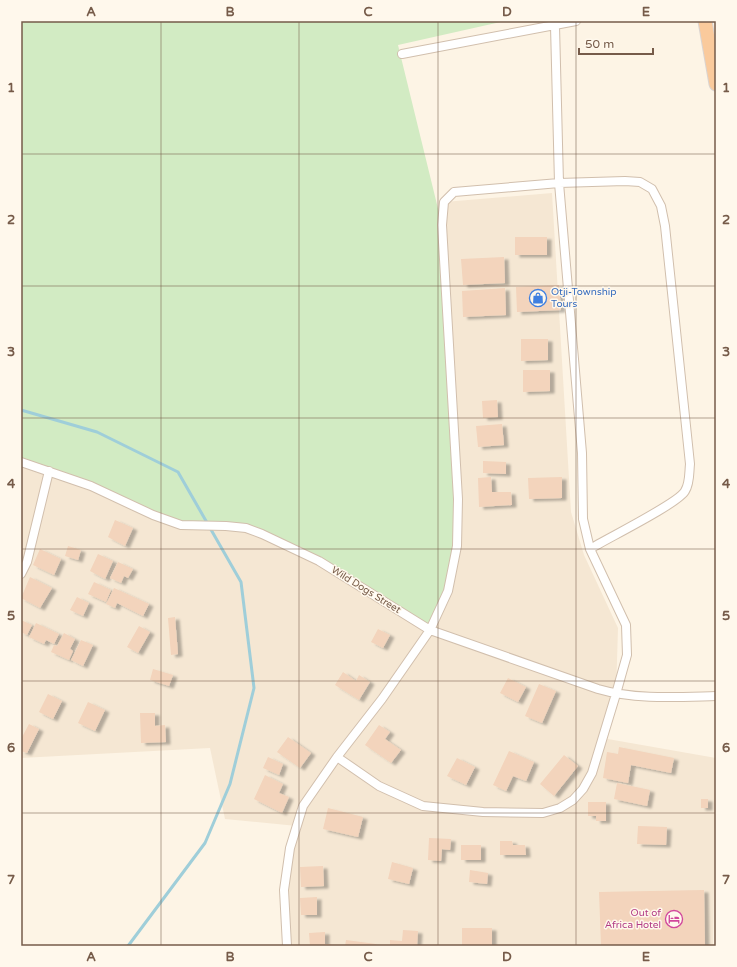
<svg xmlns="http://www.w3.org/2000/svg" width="737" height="967" font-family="'Varela Round',sans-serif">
	<defs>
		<filter id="shadow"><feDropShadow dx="4.5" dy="2.5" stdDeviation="1" flood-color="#0004"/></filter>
	</defs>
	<rect width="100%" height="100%" fill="#fdf4e5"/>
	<!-- residential -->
	<path fill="#f5e7d3" d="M552,193L571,512L584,555L618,628L616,694L602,738L716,758L713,946H287L284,890L297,826L225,819L210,748L21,758V462L246,528L319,561L444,202Z"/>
	<!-- green -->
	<path fill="#d2ebc3" d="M21,21H505L398,45L442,225L457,546L448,591L430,630L319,561L262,534L181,525L21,462Z"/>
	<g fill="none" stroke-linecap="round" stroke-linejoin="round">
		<!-- stream -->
		<path stroke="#9fced9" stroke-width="3" d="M21,410L97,432L178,472L241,582L254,688L230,784L205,843L128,946"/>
	</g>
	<!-- building -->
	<path fill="#f3d4bc" filter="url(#shadow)" d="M515,237H547V255H515Z
		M504,257L505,283L463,285L461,259Z
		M559,285L561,310L517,312L516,287Z
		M505,288L506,315L463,317L462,291Z
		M521,339H548V360L521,361Z
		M523,370H550V391L523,392Z
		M497,400L498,417L483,418L482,401Z
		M502,424L504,445L478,447L476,426Z
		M483,461L506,462V474L483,473Z
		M491,477L492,492H511L512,505L479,507L478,478Z
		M562,477V498L529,499L528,478Z
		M115,520L133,528L125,546L108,537Z
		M68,546L81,550L78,560L65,556Z
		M40,549L61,559L54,575L33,565Z
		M98,554L113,561L105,579L90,571Z
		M118,562L133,569L128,578L124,576L121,583L110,578Z
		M30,577L52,588L40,608L21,598Z
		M94,582L111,590L106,602L88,594Z
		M114,588L149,604L143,616L117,603L115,608L106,604Z
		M77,597L89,603L83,616L70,610Z
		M175,617L178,654L171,655L168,618Z
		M21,620L32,625L27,635L21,632Z
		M36,623L59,634L54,644L46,640L44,644L29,637Z
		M139,626L150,632L138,653L127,647Z
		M378,629L390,635L383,648L371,642Z
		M64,633L75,639L70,649L73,651L69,660L51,652L54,645L57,646Z
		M81,640L93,645L83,666L71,660Z
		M153,669L173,675L169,686L150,680Z
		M343,672L356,681L359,675L370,682L359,700L335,685Z
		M508,678L526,687L518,702L500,693Z
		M539,684L556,691L542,723L525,716Z
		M48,694L62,701L53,719L39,712Z
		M88,702L105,710L95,731L78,723Z
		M140,713H155V726L165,725L166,742L141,743Z
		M29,724L39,729L27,753L21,751V739Z
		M379,725L390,732L385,739L401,750L391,763L365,745Z
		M288,737L311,753L300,768L277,752Z
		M619,747L674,758L671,773L631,765L628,783L603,778L607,752L618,754Z
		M509,751L534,762L526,781L513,776L506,791L493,785Z
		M564,755L578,766L554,796L540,784Z
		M268,757L283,764L279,775L263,768Z
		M457,758L475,767L466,785L447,776Z
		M265,775L283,784L279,793L289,797L282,813L254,799Z
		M617,783L650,790L647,806L614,799Z
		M701,799H708V808H701Z
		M588,802H606V821H596V816H588Z
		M328,808L363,817L358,837L323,829Z
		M638,826L667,827L666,845L637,844Z
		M429,838L451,839L450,850L442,849L441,861L428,860Z
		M500,841H512L513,845H525L526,855H500Z
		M461,845H481V860H461Z
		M392,862L413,868L409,884L388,879Z
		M323,866L324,886L301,887L300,867Z
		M470,870L488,873L487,884L469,882Z
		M704,890L705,946H601L599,892Z
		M317,897V915H301L300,898Z
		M462,928H492V946H462Z
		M403,930L418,931L417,946H390V940L402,941Z
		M325,932V944H331L332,946H310L309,933Z
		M346,940L376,944V946H345Z"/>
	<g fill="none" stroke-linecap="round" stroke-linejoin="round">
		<!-- minor casing -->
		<g stroke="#d1bfad" stroke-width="10">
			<path id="minor" d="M402,54L576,21
				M21,462L91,486L153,515L181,525L226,526L246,528L262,534L319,561L430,630L598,689C635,700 678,697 716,696
				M21,574L27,562L49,471
				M337,757L379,786L423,806L483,812L543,813L560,808L573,800L583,789L592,773L616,694L627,655L626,625L590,549L583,519L582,453L559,183L555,26
				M287,946L284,890L290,848L303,806L337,757L382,699L430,630L448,591L457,546L458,499L442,225L444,202L454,192L559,183L625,181L640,182L652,189L661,206L665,226L690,464C689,473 690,483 685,491C679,503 606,539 590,549"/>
		</g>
		<!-- trunk casing -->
		<g stroke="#dbd4d0" stroke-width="15">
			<path id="trunk" d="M705,21L716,84"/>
		</g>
		<!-- minor -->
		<use href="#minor" stroke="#fff" stroke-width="8"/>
		<!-- trunk -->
		<use href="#trunk" stroke="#faca9c" stroke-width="13"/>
	</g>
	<!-- grid -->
	<path fill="none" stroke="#765b49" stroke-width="1" stroke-opacity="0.55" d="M161,21V946M299,21V946M438,21V946M576,21V946M21,154H716M21,286H716M21,418H716M21,549H716M21,681H716M21,813H716"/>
	<!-- icons -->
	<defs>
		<g id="shop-ring" transform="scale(0.9)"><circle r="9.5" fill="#fff8ec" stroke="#3f7fe0" stroke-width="1.5"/><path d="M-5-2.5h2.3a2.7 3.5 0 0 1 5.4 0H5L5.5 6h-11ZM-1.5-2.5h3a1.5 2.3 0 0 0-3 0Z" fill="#3f7fe0"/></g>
		<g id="hotel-ring" transform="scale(0.9)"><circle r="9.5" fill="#fff8ec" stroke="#d1479c" stroke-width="1.5"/><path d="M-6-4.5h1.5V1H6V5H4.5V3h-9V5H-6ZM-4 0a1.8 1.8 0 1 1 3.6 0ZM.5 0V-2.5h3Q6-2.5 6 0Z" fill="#d1479c"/></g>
	</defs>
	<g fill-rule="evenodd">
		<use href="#shop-ring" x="538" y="298"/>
		<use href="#hotel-ring" x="674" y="919"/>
	</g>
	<g text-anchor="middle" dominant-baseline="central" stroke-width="3" stroke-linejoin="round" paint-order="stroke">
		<!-- shop labels -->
		<g font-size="10" fill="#366cbe" stroke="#fff8ec" text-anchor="start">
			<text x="551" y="292">Otji-Township<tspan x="551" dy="12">Tours</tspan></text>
		</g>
		<!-- street labels -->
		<g font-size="10" fill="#765b49" stroke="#fff8ec">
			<text transform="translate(366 590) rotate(32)">Wild Dogs Street</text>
		</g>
		<!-- hotel labels -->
		<g font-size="10" fill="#b23c85" stroke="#fff8ec" text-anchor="end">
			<text x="661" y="913">Out of<tspan x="661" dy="12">Africa Hotel</tspan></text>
		</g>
	</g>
	<!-- border -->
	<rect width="737" height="967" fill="none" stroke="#fff8ec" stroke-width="44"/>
	<!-- scale -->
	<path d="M579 48v6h74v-6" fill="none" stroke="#765b49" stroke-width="2"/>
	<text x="585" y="48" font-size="12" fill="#765b49" stroke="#fff8ec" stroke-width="3" paint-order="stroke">50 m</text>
	<rect x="22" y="22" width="693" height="923" fill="none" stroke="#765b49" stroke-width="1.5"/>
	<g font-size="13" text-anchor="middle" font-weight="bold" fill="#765b49">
		<text x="91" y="16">A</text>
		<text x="230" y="16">B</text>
		<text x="368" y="16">C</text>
		<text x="507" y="16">D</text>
		<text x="646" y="16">E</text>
		<text x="11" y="92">1</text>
		<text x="726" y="92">1</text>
		<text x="11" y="224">2</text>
		<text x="726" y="224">2</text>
		<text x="11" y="356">3</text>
		<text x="726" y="356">3</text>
		<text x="11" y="488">4</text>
		<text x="726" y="488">4</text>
		<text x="11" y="620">5</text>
		<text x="726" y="620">5</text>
		<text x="11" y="752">6</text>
		<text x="726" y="752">6</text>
		<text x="11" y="884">7</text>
		<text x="726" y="884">7</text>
		<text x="91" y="961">A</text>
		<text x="230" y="961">B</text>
		<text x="368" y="961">C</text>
		<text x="507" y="961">D</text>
		<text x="646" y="961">E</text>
	</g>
</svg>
